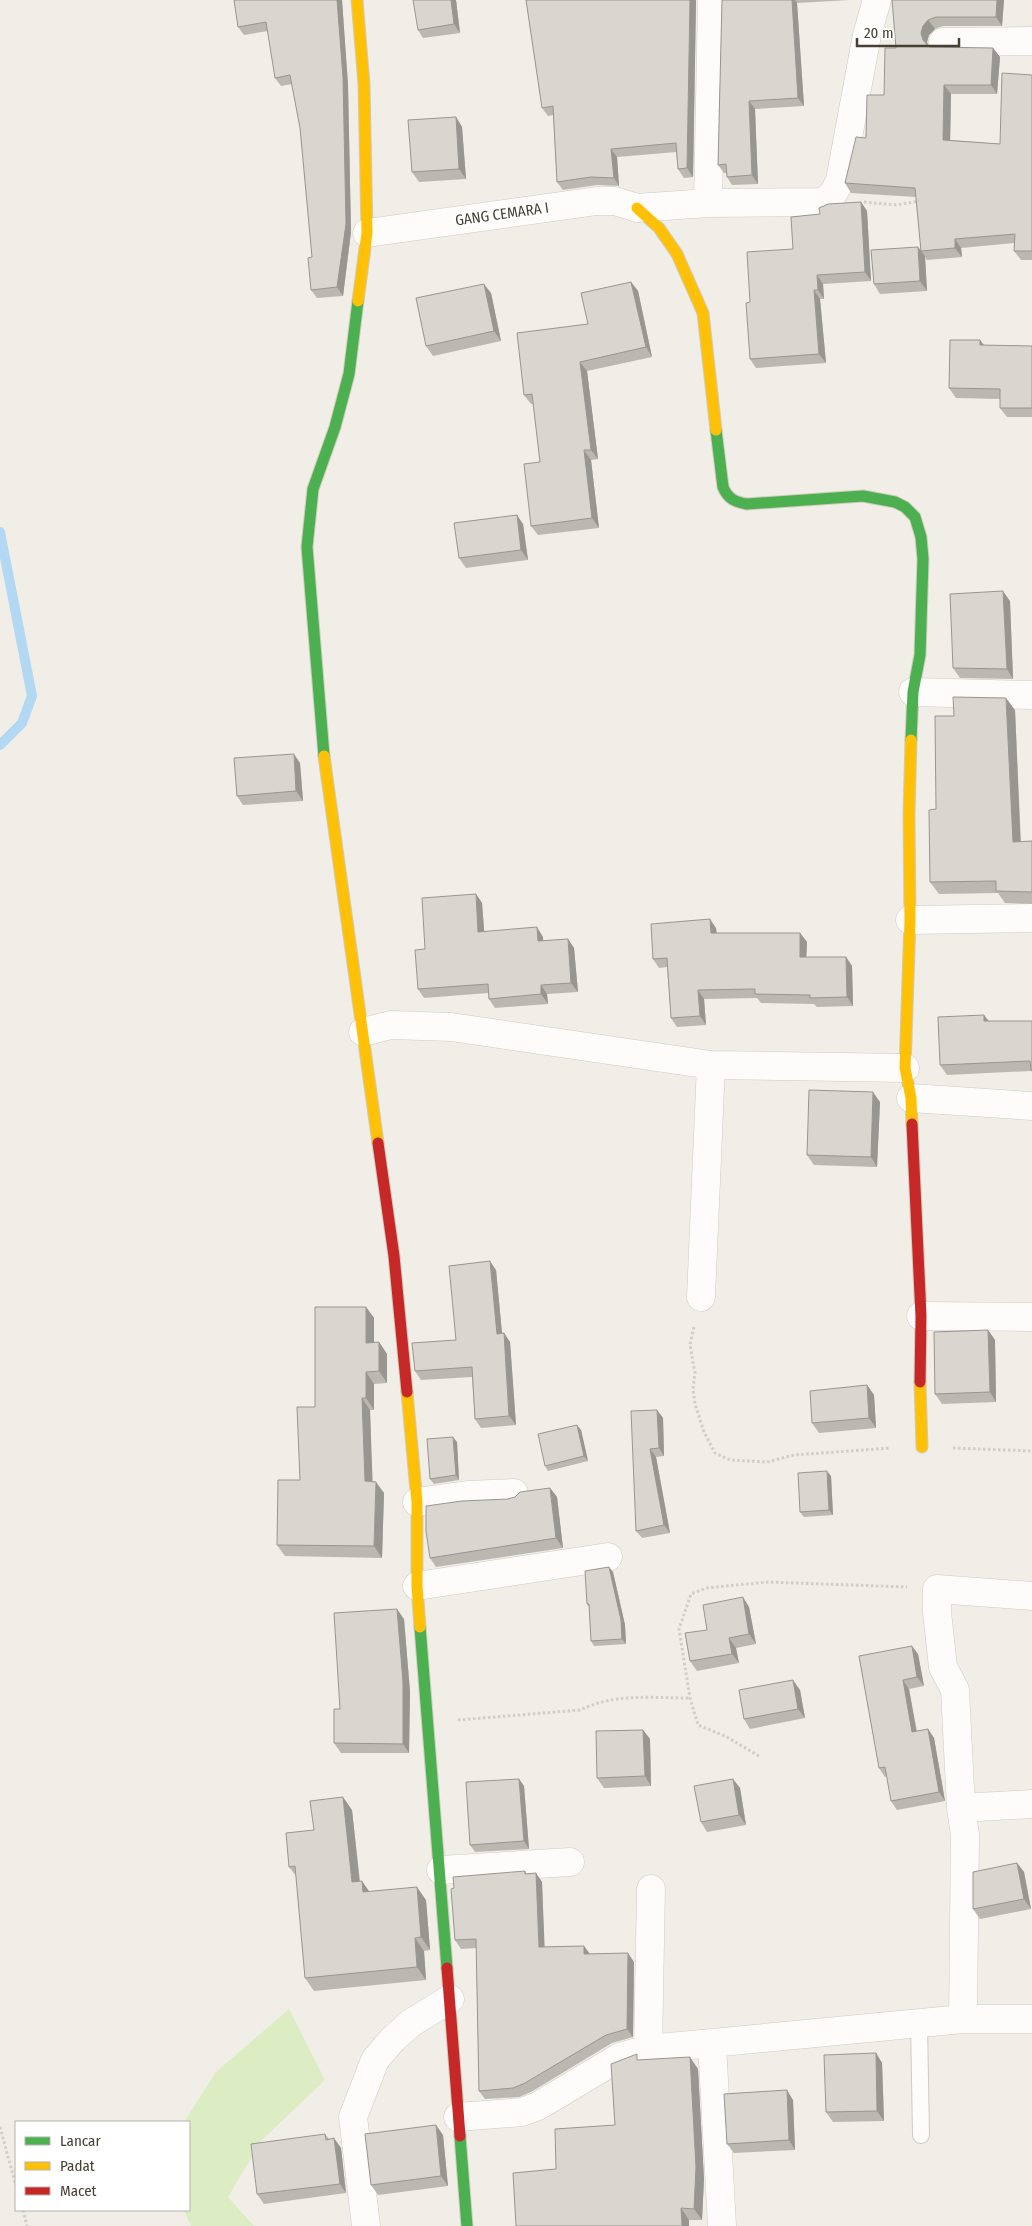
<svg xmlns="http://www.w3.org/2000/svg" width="1032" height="2226" font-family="'Fira Sans Condensed',sans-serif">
	<rect width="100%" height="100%" fill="#f0eee7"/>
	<!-- green -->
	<path fill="#dcedc3" d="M289,2009L325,2080L262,2140L228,2197L254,2226H191L184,2210H189V2122H184L216,2072Z"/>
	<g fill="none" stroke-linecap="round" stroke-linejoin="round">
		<!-- stream -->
		<path stroke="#b2d8f3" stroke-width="10" d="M0,532L32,696L22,723L0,745"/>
		<!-- lane casing -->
		<g stroke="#cecbc4" stroke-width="18">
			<path id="lane" d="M919,2024L921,2135"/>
		</g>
		<!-- street casing -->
		<g stroke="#cecbc4" stroke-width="29">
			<path id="street" d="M943,42L1032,41
				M708,203L712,0
				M367,233L597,201H615L637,208L708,203L821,202C833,198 835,191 840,180L867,35L877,0
				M913,692L1032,695
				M910,920L1032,918
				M363,1032L391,1025L451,1027L711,1065L905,1068
				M911,1098L1032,1106
				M701,1297L711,1065
				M921,1316L1032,1317
				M417,1502L467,1495L514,1493
				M417,1586L608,1557
				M961,1808L955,1690L943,1667L937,1612V1589L1032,1596
				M441,1870L570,1862
				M963,2019L965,1835L961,1808L1032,1804
				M712,2044L722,2226
				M648,2049L651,1889
				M458,2117L522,2112L538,2106L620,2057L648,2049L963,2019H1032
				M366,2226L353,2117L375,2060L392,2040L411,2023L450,1999"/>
		</g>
		<!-- fast casing -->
		<g stroke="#d0cbbd" stroke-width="13">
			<path id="fast" d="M716,430L723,487C728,499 735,502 747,504L863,496L895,502L905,507L915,517L921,537L923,559L920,655L913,692L911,740
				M324,756L307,547L313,489L335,427L349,374L358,301
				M420,1627L447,1968
				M460,2136L467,2226"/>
		</g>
		<!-- slow casing -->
		<g stroke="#d0cbbd" stroke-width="13">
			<path id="slow" d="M357,0L364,84L367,233L358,301
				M637,208L659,228L677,254L703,313L716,430
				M911,740L909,815L910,920L905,1068L911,1098L912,1124
				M324,756L378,1143
				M920,1382L922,1447
				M407,1392L417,1502V1586L420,1627"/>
		</g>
		<!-- jam casing -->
		<g stroke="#d0cbbd" stroke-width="13">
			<path id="jam" d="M912,1124L921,1316L920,1382
				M378,1143L394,1256L407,1392
				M447,1968L460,2136"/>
		</g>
		<!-- path -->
		<path stroke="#d1cec8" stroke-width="3" stroke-dasharray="2.5 2.5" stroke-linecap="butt" d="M864,202L896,205L920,201
			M694,1327L690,1345L695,1373L693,1389L695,1404L704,1432L715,1453L730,1460L767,1462L794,1455L891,1448
			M953,1448L1032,1451
			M458,1720L580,1710C615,1693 651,1698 690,1698
			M759,1756L725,1736L698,1725L690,1698L679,1629L691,1594L706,1588L768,1582L907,1587
			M0,2127L16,2186
			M23,2210L27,2226"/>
		<!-- lane -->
		<use href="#lane" stroke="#fdfcfb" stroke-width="16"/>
		<!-- street -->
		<use href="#street" stroke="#fdfcfb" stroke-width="28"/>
		<!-- fast -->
		<use href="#fast" stroke="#4caf50" stroke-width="11"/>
		<!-- slow -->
		<use href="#slow" stroke="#ffc107" stroke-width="11"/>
		<!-- jam -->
		<use href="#jam" stroke="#c62828" stroke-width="11"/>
	</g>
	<!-- wall -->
	<path fill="#bbb8b2" d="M234,0H342L348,85L351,232L343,296L317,298L311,290L312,257L300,128L292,84L281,86L275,78L268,31L244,35L238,27Z
		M456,0L460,33L423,38L418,30Z
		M526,0H696L693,177L684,178L678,169L676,152L617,157L619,186L597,185L563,190L557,182L553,115L548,116L542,108Z
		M722,0H850L797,3L804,106L755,109L758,184L732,185L727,177L726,173H724L718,165Z
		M892,0H1004L1002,26H943L935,29L929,35L927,42L929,47L993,48L1000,57L997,94H951L950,140L1000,144L1032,75V260H1021L1014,251V243L961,248L962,257L927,260L921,251L916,197L851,193L845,183L866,138L884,95L896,48Z
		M456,117L462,127L466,179L419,182L412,172Z
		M861,202L867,211L871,281L823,284L824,299H820L826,363L756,368L750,359V302L793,249L820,214Z
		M918,247L925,256L927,291L880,294L874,284Z
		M631,282L638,291L652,357L587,371L598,459L591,460L599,528L538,535L531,526L540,462L533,404H531L524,395L588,324Z
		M491,293L501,341L433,356L426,346Z
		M980,340L984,345L1032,346V417H1007L1000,408V399L956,398L949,388Z
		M523,524L528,560L466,568L459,558Z
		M1010,601L1013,679L960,678L953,668Z
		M1015,710L1021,842L1032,841V904L1005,903L998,893L939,894L930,882L936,809L954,716Z
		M300,763L303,801L243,805L237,796Z
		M476,894L482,903L484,931L543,937V941L568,939L574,948L578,992L547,994L548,1004L495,1008L489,999L488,993L424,998L418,989L425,949Z
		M716,928L717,933H800L807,942L806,957H846L852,966L853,1006L817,1007L814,1004L761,1003L757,998L704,999L706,1025L677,1027L671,1018L667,967L659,968L653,959Z
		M989,1021H1032V1072L1031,1071L947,1075L940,1065Z
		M880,1102L877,1167L814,1165L807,1155Z
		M496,1270L502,1334L504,1333L510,1342L516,1425L481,1428L475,1419L472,1377L421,1380L415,1371L456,1340Z
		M366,1307L374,1318V1343L379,1342L387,1354V1383L374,1384V1410H370L372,1482L384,1493L382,1558L285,1556L277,1545L300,1480L315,1407Z
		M988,1330L995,1340L996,1402L942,1404L935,1394Z
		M867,1385L874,1395L876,1428L819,1433L812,1423Z
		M657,1410L663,1418L664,1456L656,1457L670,1533L642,1538L636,1531Z
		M581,1430L588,1461L548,1471L545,1466Z
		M457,1442L459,1480L434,1484L430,1479Z
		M831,1476L833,1515L804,1517L800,1512Z
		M550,1488L557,1497L563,1548L436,1567L430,1558L508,1499Z
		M609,1567L613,1572L625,1625L626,1644L594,1646L591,1641L589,1607L587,1604Z
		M749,1607L756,1644L736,1648L739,1663L697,1671L690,1661L707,1630Z
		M404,1619L410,1692L409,1753H341L334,1743L340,1709Z
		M918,1654L924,1686L909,1689L917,1731L928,1729L934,1738L945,1801L897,1810L891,1801L887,1776L885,1777L879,1768L859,1656Z
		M800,1690L805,1718L750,1729L744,1719Z
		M643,1730L650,1739L651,1786L604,1788L597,1778Z
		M519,1779L524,1786L529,1849L475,1852L470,1845Z
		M740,1788L746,1825L707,1832L701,1822Z
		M352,1810L360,1881L369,1892L426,1900L430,1950L424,1951L426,1980L314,1991L305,1978L296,1876L289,1867L314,1830Z
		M1017,1863L1024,1872L1031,1909L980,1919L973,1909Z
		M525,1871L527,1874L536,1873L542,1882L544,1947L584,1946L589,1954L634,1962L633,2037L612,2043L531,2092L519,2097L485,2099L479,2091L476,1948L461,1949L455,1940Z
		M876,2053L882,2063L884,2121L833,2122L826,2112Z
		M641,2060L698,2069L704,2179L702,2220H689L556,2169L615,2125Z
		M793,2100L795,2150L734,2153L727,2144Z
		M325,2134L329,2139L341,2148L346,2193L264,2204L257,2194Z
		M443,2135L448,2186L378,2195L371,2185Z"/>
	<!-- shaded-wall -->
	<path fill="#989691" d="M337,0H342L348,85L351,232L343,296L337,287Z
		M451,0H456L460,33L454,24Z
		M690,0H696L693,177L687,168Z
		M792,0H795L797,3L804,106L798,98Z
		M997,0H1004L1002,26L996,17Z
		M928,20L935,29L929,35L927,42L929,50L923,40L921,33L923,26Z
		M993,48L1000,57L997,94L991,85Z
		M944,85L951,94L950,149L943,140Z
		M749,101L755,109L758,184L752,175Z
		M456,117L462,127L466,179L459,169Z
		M611,149L617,157L619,186L614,178Z
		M861,202L867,211L871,281L865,272Z
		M955,239L961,248L962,257L955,248Z
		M918,247L925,256L927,291L920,281Z
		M817,275L823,284L824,299L818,290Z
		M631,282L638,291L652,357L646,347Z
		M484,284L491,293L501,341L494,331Z
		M814,290L820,299L826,363L819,354Z
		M980,340L987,350L980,345Z
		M580,362L587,371L598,459L591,450Z
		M584,450L591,460L599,528L592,518Z
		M517,515L523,524L528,560L521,550Z
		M1003,591L1010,601L1013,679L1007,669Z
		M1006,698L1015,710L1021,854L1013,842Z
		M294,754L300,763L303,801L296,791Z
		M476,894L482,903L485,941L478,932Z
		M710,919L716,928L717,942L711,933Z
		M537,927L543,937L544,950L538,941Z
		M800,933L807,942L806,966L800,957Z
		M568,939L574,948L578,992L571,983Z
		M846,957L852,966L853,1006L847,997Z
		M541,985L547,994L548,1004L541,994Z
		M698,990L704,999L706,1025L700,1016Z
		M984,1015L991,1024L984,1021Z
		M873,1092L880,1102L877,1167L871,1157Z
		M490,1261L496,1270L503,1343L497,1334Z
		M366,1307L374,1318V1355L366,1343Z
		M988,1330L995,1340L996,1402L990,1392Z
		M504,1333L510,1342L516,1425L509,1416Z
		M379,1342L387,1354V1383L379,1371Z
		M366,1372L374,1384V1410L366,1398Z
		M867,1385L874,1395L876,1428L869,1418Z
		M362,1398L370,1410L373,1493L365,1481Z
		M657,1410L663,1418L664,1456L659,1448Z
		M577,1425L581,1430L588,1461L584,1456Z
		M453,1437L457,1442L459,1480L456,1475Z
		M650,1449L656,1457L670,1533L664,1525Z
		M827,1471L831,1476L833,1515L829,1510Z
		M376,1482L384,1493L382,1558L374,1546Z
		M550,1488L557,1497L563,1548L556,1538Z
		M609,1567L613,1572L625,1625L626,1644L622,1639Z
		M743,1597L749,1607L756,1644L749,1634Z
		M397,1609L404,1619L410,1692L409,1753L403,1744Z
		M729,1638L736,1648L739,1663L732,1654Z
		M912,1646L918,1654L924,1686L917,1677Z
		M793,1680L800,1690L805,1718L798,1709Z
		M903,1680L909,1689L918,1741L912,1732Z
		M928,1729L934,1738L945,1801L939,1792Z
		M643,1730L650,1739L651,1786L645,1776Z
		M519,1779L524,1786L529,1849L524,1841Z
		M733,1779L740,1788L746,1825L739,1815Z
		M343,1797L352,1810L361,1895L352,1882Z
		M1017,1863L1024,1872L1031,1909L1024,1899Z
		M536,1873L542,1882L545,1956L539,1947Z
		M362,1881L371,1894L363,1892Z
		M417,1887L426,1900L430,1950L421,1937Z
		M415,1938L424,1951L426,1980L417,1967Z
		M584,1946L590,1954H584Z
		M628,1953L634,1962L633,2037L627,2029Z
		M876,2053L882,2063L884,2121L877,2111Z
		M690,2057L698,2069L704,2179L702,2220L694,2209Z
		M787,2090L793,2100L795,2150L789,2140Z
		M436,2125L443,2135L448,2186L441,2176Z
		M334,2138L341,2148L346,2193L340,2184Z
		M681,2208L689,2220V2226H682Z"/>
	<!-- building -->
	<path fill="#d9d6cf" stroke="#989691" d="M234,0H337L343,77L346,224L337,287L311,290L308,258L312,257L300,128L290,75L275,78L266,22L238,27Z
		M413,0H451L454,24L418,30Z
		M526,0H690L687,168L678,169L676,143L611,149L614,178L591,177L557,182L553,106L542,108Z
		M722,0H792L798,98L749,101L752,175L727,177L726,164L718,165Z
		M892,0H997L996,17H936L928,20L923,26L921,33L923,40L929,47L993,48L991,85H944L943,140L1000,144L1002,73L1032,75V251H1014L1015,234L955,239V248L921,251L915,188L845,183L856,137L866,138L867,95H884L885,48H896Z
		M456,117L459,169L412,172L408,120Z
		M861,202L865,272L817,275L818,290H814L819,354L750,359L746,303L750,302L747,252L793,249L791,217L820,214L819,208L828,204Z
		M918,247L920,281L874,284L871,250Z
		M631,282L646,347L580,362L591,450H584L592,518L531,526L524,464L540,462L532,394L524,395L517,333L588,324L581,293Z
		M484,284L494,331L426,346L416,298Z
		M950,340H980V345L1032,346V408H1000V389L949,388Z
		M517,515L521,550L459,558L454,523Z
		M1003,591L1007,669L953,668L950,594Z
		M953,697L1006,698L1013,842L1032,841V892L996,891V881L930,882L929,810L936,809L935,716H954Z
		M294,754L296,791L237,796L234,758Z
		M476,894L478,932L537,927L538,941L568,939L571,983L541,985V994L489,999L488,984L418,989L415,950L425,949L422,898Z
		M710,919L711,933H800V957H846L847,997L810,998V995L755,994V989L698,990L700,1016L671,1018L667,958L653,959L651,924Z
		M984,1015V1021H1032V1070H1031L1030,1061L940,1065L938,1017Z
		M809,1090L873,1092L871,1157L807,1155Z
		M490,1261L497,1334L504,1333L509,1416L475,1419L472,1367L415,1371L412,1343L456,1340L449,1266Z
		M315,1307H366V1343L379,1342V1371L366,1372V1398H362L365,1481L376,1482L374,1546L277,1545L278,1480H300L297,1407H315Z
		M988,1330L990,1392L935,1394L934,1332Z
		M867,1385L869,1418L812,1423L810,1391Z
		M657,1410L659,1448L650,1449L664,1525L636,1531L631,1411Z
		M577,1425L584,1456L545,1466L538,1434Z
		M453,1437L456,1475L430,1479L427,1439Z
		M827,1471L829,1510L800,1512L798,1473Z
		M550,1488L556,1538L430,1558L426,1531V1506L462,1501L508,1499L515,1497L520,1492Z
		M609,1567L621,1620L622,1639L591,1641L589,1604H587L585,1571Z
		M743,1597L749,1634L729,1638L732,1654L690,1661L685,1633L707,1630L703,1605Z
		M397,1609L403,1682V1744L334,1743V1709H340L334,1613Z
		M912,1646L917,1677L903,1680L912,1732L928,1729L939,1792L891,1801L885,1767L879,1768L859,1656Z
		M793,1680L798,1709L744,1719L739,1690Z
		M643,1730L645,1776L597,1778L596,1731Z
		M519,1779L524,1841L470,1845L466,1782Z
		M733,1779L739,1815L701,1822L694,1786Z
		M343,1797L352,1882L362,1881L363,1892L417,1887L421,1937L415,1938L417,1967L305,1978L295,1866L289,1867L286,1833L314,1830L310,1801Z
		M1017,1863L1024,1899L973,1909V1872Z
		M525,1871V1874L536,1873L539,1947L584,1946V1954L628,1953L627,2029L606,2035L525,2083L513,2088L479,2091L476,1939L455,1940L451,1889L454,1888L453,1877Z
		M876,2053L877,2111L826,2112L824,2055Z
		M637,2054V2060L690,2057L696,2167L694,2209L681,2208L682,2226H516L513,2173L556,2169L555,2129L615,2125L611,2064Z
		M787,2090L789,2140L727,2144L724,2094Z
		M436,2125L441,2176L371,2185L365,2134Z
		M325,2134L326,2140L334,2138L340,2184L257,2194L251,2144Z"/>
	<g text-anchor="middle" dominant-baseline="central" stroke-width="4" stroke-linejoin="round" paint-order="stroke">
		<!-- street labels -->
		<g font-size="15" fill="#463f32" stroke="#fff">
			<text transform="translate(502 214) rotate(-8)">GANG CEMARA I</text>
		</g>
	</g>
	<!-- legend -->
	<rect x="15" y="2121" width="175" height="90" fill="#ffffff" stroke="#b5b2ad"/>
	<rect x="25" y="2137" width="25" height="8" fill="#4caf50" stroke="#b5b2ad"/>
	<text x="60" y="2146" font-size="15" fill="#463f32">Lancar</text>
	<rect x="25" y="2162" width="25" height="8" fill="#ffc107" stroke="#b5b2ad"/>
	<text x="60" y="2171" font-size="15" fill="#463f32">Padat</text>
	<rect x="25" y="2187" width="25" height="8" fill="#c62828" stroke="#b5b2ad"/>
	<text x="60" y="2196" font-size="15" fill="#463f32">Macet</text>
	<!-- scale -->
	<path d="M857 38v8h102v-8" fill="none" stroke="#463f32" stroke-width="2.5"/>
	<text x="864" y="38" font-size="15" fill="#463f32" stroke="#ffffff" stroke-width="4" paint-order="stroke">20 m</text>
</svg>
